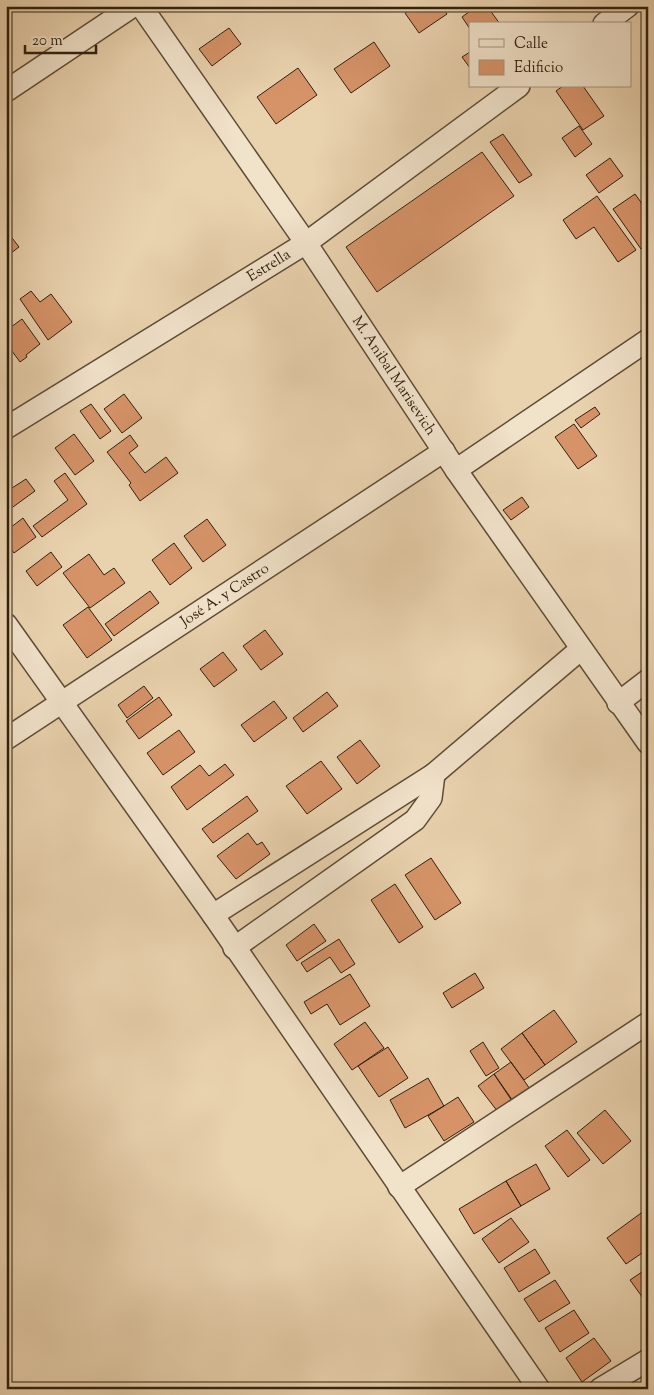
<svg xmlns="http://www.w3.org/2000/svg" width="654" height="1395" font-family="'Sorts Mill Goudy',serif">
	<rect width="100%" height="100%" fill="#e9d2ae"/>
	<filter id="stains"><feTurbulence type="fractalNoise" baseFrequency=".004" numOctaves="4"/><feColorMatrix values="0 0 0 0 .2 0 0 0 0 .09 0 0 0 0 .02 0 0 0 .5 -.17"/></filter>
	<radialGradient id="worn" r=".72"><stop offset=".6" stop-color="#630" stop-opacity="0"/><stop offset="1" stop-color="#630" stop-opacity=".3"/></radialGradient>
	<!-- building -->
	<path fill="#d69368" stroke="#31200f" d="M415,6H442L447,14L419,33L405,13Z
		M477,6H487L500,24H470V29L462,17Z
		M229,28L241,44L212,66L199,49Z
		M374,42L390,66L351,93L334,69Z
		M470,52V68L462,57Z
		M298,68L317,95L276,124L257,97Z
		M563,86H583L604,116L583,130L556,91Z
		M648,97V108L643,101Z
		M579,126L592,144L575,157L562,138Z
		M503,134L532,175L519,183L490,142Z
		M482,152L514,196L377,292L346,247Z
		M610,158L623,176L599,193L586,175Z
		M635,194L648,212V245L641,249L613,209Z
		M597,196L636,250L618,262L594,227L576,239L563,220Z
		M6,230L19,247L6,257Z
		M31,291L40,302L51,294L72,322L48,340L20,299Z
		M22,319L40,344L26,355L27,357L20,362L6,343V337L10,334L7,330Z
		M124,394L142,418L122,433L104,409Z
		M91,404L111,431L100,439L80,411Z
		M595,407L600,414L581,428L575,420Z
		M574,424L597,456L578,469L555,437Z
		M74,434L94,461L75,475L55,448Z
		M130,435L138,446L129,453L145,473L166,457L178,473L140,501L129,485L131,483L107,452Z
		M65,473L87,504L42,537L33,526L68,500L54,481Z
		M26,479L35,491L6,512V480L12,488Z
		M522,497L529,507L511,520L503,510Z
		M23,518L36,537L14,553L6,542V531Z
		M207,519L226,545L203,562L184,536Z
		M174,543L192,568L170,585L152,560Z
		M51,552L62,567L37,586L26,571Z
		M89,554L104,575L114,568L125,583L90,608L63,573Z
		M150,591L159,603L114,636L105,624Z
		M88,607L112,640L87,658L63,625Z
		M265,630L283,654L261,670L243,646Z
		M223,652L237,670L214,687L200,669Z
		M144,686L153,698L127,718L118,705Z
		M327,692L338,706L303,732L293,718Z
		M159,697L172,715L139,739L126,721Z
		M274,701L287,718L254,742L241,725Z
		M179,730L195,752L163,775L147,753Z
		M360,740L380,766L357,784L337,757Z
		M321,761L342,789L307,814L286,786Z
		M225,764L234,775L187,810L171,787L200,765L209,776Z
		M247,796L258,811L213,843L202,829Z
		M248,833L257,845L262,842L270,854L236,879L217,856Z
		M431,858L461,903L435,920L405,875Z
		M395,884L423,927L399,943L371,900Z
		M314,924L326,941L297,961L286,945Z
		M339,939L355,964L341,973L330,957L307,972L301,963Z
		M475,973L484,988L452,1008L443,993Z
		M350,974L370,1006L340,1025L327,1004L311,1014L304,1002Z
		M554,1010L577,1042L545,1065L522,1033Z
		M365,1022L384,1048L352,1070L334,1044Z
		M522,1033L545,1065L524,1080L501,1049Z
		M483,1042L499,1068L486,1076L470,1051Z
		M388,1047L408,1078L379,1097L358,1066Z
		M511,1062L530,1089L513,1101L494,1074Z
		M494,1074L512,1101L498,1112L478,1086Z
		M428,1078L444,1106L405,1128L390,1100Z
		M458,1097L474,1122L444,1141L428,1116Z
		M605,1110L631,1141L603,1164L577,1133Z
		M567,1130L590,1160L568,1177L545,1146Z
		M536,1164L550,1189L521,1206L506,1181Z
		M506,1181L521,1206L474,1234L459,1209Z
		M648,1208V1249L626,1264L607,1238Z
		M511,1218L529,1242L499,1263L482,1239Z
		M535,1249L550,1273L519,1292L504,1268Z
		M648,1268V1305L630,1280Z
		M555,1280L570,1303L539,1322L524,1299Z
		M574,1310L589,1333L560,1352L545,1328Z
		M594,1338L611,1361L582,1382L566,1358Z"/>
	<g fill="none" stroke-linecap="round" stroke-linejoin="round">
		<!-- minor casing -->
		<g stroke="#5f4c37" stroke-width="24">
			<g id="minor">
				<path id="s1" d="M141,6L306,243L456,470L648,743"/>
				<path d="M604,24L628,6"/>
				<path d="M6,91L133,6"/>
				<path id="s2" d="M6,428L306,243L519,86"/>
				<path d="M456,470L648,340"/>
				<path d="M6,624L213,915L539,1389"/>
				<path d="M618,703L648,680"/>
				<path id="s3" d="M6,739L444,451"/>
				<path d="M434,774L581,649"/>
				<path d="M213,915L434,774L431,798L415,820L234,948"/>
				<path d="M399,1187L648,1023"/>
				<path d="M600,1389L648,1360"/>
			</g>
		</g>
		<!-- minor -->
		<use href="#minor" stroke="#f1e2ca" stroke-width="21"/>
	</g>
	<g text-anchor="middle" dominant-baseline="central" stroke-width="4" stroke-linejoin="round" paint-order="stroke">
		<!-- street labels -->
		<g font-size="15" fill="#31200f" stroke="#f1e2ca">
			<text stroke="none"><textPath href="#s2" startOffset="309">Estrella</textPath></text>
			<text stroke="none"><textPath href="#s1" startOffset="448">M. Anibal Marisevich</textPath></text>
			<text stroke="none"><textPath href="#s3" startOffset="262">José A. y Castro</textPath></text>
		</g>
	</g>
	<!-- margin -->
	<rect width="654" height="1395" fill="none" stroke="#e9d2ae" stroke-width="25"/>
	<rect x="8" y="8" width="639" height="1380" fill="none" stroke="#31200f" stroke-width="2.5"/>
	<rect x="12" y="12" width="629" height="1370" fill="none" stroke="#31200f"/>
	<!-- legend -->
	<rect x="469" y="22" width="162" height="65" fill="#f1e2ca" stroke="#a4947f"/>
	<rect x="479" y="39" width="25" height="8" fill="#f1e2ca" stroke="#a4947f"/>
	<text x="514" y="48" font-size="15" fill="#31200f">Calle</text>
	<rect x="479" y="60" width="25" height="15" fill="#d69368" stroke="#a4947f"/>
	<text x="514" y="72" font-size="15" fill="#31200f">Edificio</text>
	<!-- scale -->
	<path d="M25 45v8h71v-8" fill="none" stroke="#31200f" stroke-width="2.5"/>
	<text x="32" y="45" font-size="15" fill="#31200f" stroke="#f1e2ca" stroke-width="4" paint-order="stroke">20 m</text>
	<rect width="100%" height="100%" filter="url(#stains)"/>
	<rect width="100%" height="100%" fill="url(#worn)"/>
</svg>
